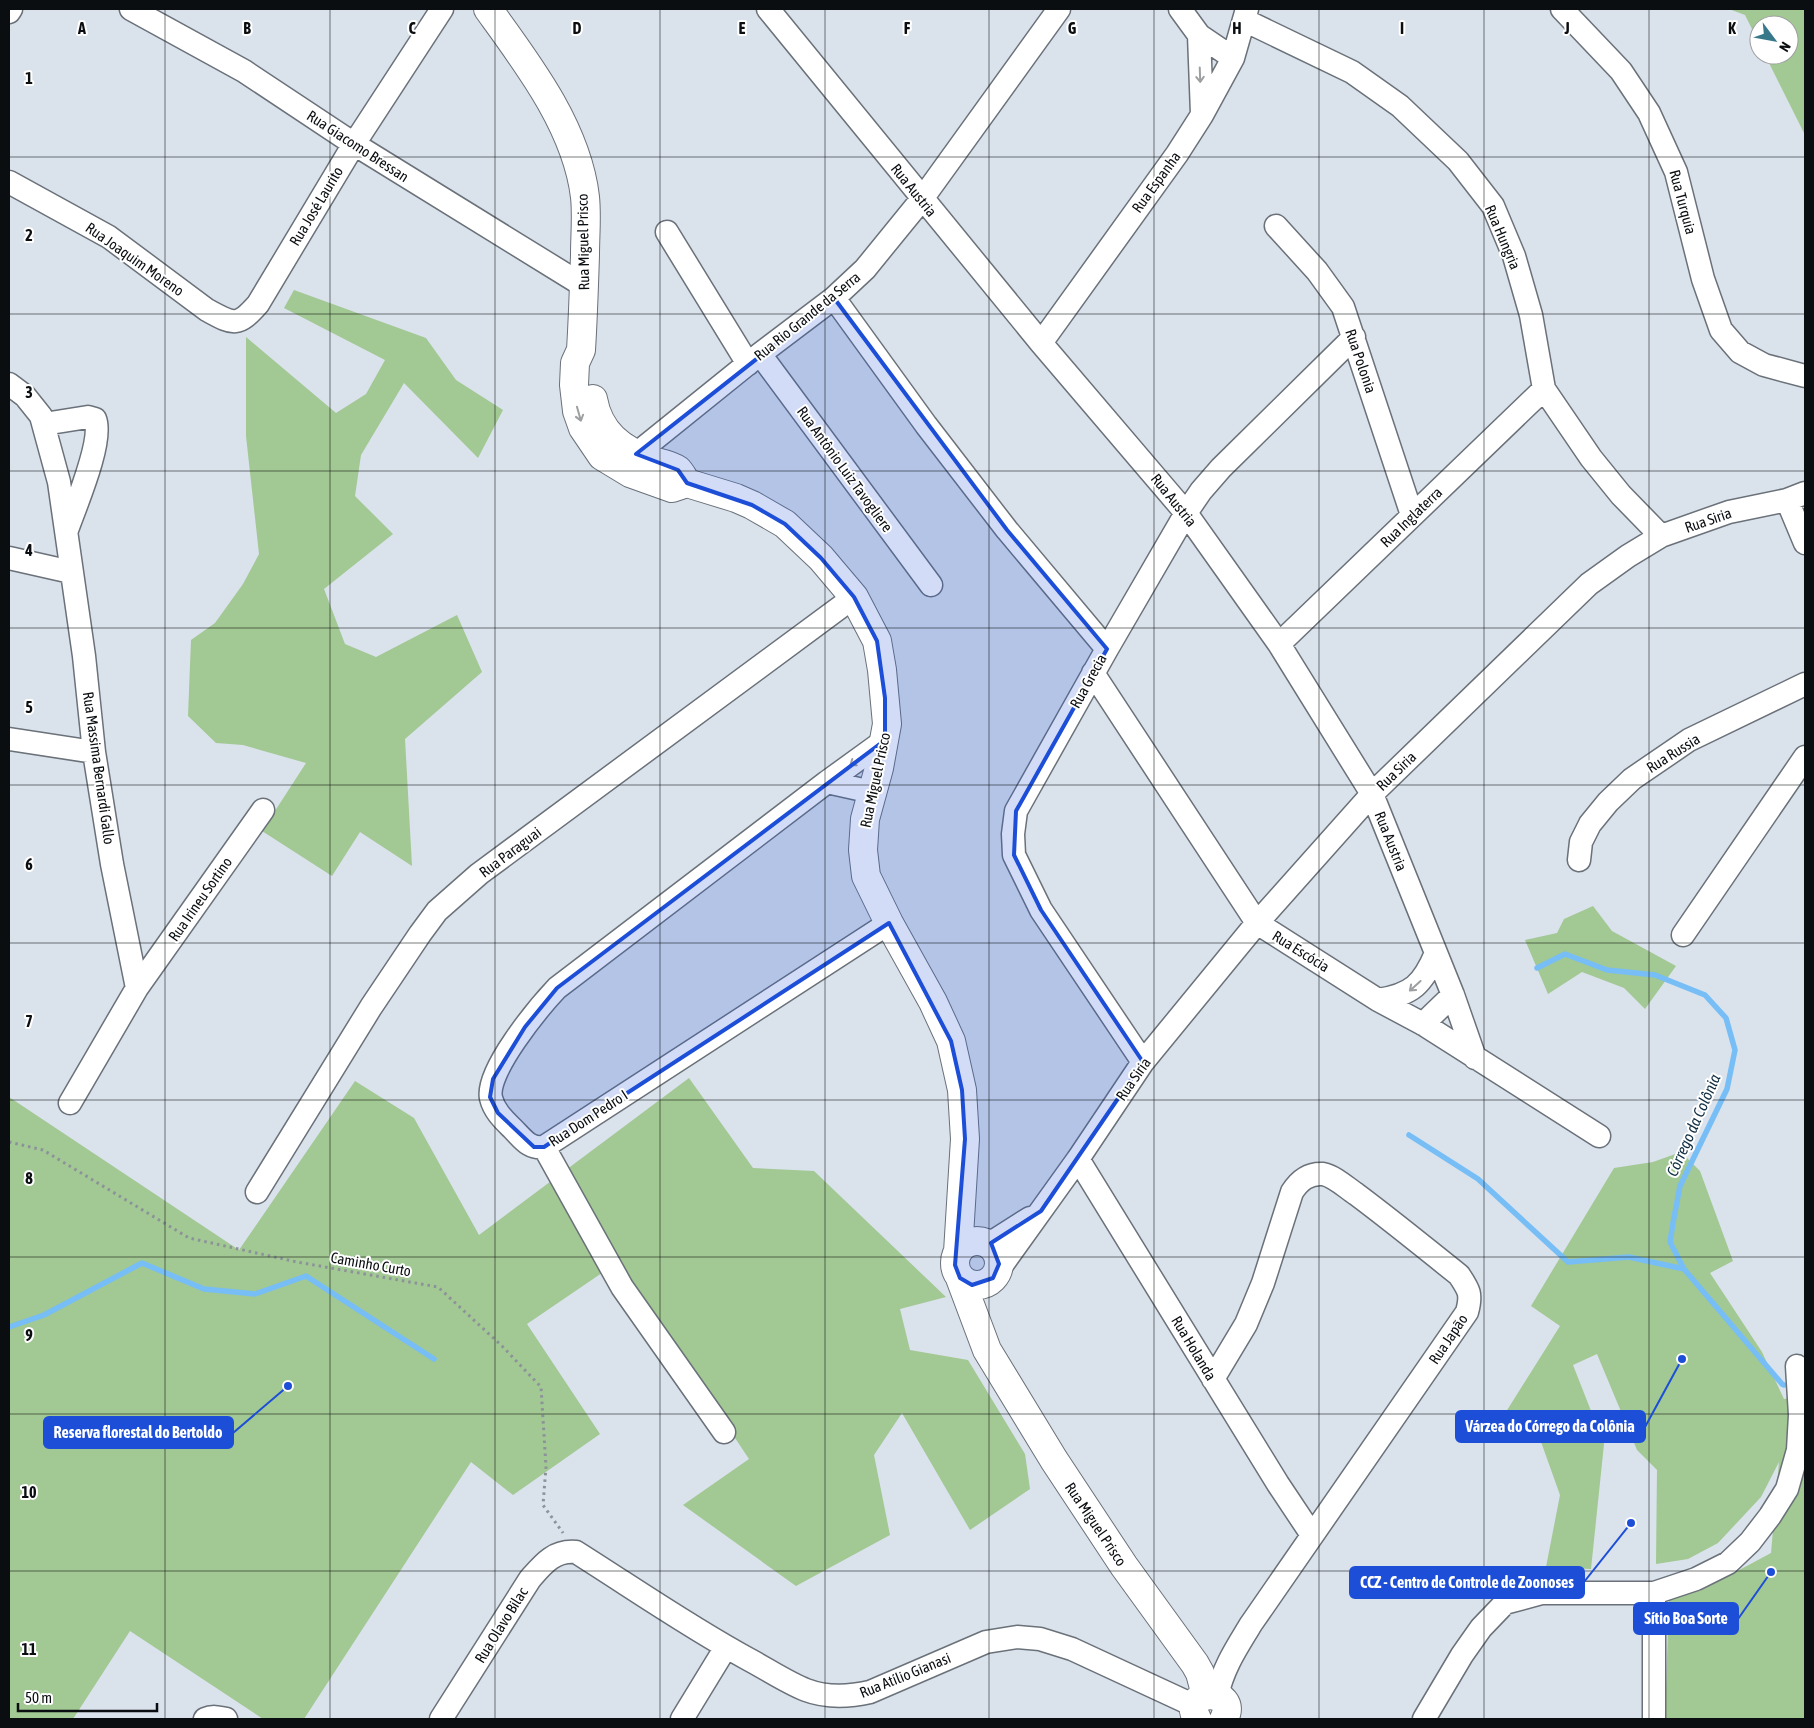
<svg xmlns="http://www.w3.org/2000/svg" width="1814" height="1728" font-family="'Asap Condensed',sans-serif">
	<rect width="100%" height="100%" fill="#dae2ec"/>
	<!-- green -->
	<path fill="#a2c893" d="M1729,9H1805V135L1765,55H1789V25H1759V43L1745,15Z
		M294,290L426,338L456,380L503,410L478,458L404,383L361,455L355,496L393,534L324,589L345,644L376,657L457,615L482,672L405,739L412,866L360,832L332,876L262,831L306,763L243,745L216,743L188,716L191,640L215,623L243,584L259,554L246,436V337L336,413L366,394L385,360L284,308Z
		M1593,906L1612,931L1676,966L1645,1009L1624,988L1582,972L1548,994L1525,940L1557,933L1564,919Z
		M689,1078L753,1168L814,1171L946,1297L900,1309L910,1350L968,1360L1025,1454L1030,1489L970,1530L902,1413L874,1455L890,1535L796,1586L683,1505L749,1459L618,1262L527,1324L600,1434L513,1495L471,1462L304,1719H263L130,1631L73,1719H9V1097L239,1250L355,1081L414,1118L479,1235Z
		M1681,1152L1700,1171L1733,1261L1710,1273L1762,1352L1784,1399L1805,1396V1719H1665L1669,1598L1702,1590L1771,1553L1779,1462L1761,1497L1718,1543L1688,1559L1656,1564L1657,1470L1637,1450L1597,1354L1573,1365L1604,1444L1591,1569L1546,1567L1560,1495L1540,1439L1504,1415L1560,1326L1531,1306L1614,1168L1653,1162Z"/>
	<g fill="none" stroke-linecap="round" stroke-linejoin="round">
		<!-- stream -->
		<path stroke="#77bef6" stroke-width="5.5" d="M1537,968L1565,954L1607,970L1655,975L1705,995L1726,1018L1735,1050L1727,1089L1680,1186L1673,1223L1670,1242L1684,1269
			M1409,1135L1478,1179L1568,1262L1629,1257L1684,1269L1782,1384L1784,1385
			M9,1327L44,1315L142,1263L204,1289L255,1294L306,1276L434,1359"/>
		<!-- minor casing -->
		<g stroke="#6a7179" stroke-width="25">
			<path id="minor" d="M131,9L244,71L354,144L584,286
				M768,9L1041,343L1186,513L1279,644L1372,794L1453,995L1475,1058
				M1180,9L1199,35L1233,58
				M1562,9L1621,71L1649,113L1676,172L1703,279L1721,330L1740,352L1764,365L1805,376
				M9,12L11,9
				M1244,20L1352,72L1400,106L1458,161L1493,206L1514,256L1531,315L1544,389L1591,458L1621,495L1661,536
				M1199,35L1202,114
				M9,182L109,237L207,310C233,324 237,328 258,304L354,144L442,9
				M1276,226L1317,271L1343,307L1412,515
				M667,232L748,364
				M834,298L926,425L1007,530L1107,649
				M1041,343L1177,154L1202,115L1233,58L1247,9
				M760,354L931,585
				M9,384L25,396L41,416L59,482L84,656L94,752L112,864L137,988L70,1103
				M44,424L88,417L95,419C104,440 75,507 67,530
				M636,454L760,354L834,298L865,269L922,199L1059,9
				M1787,500L1805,543
				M9,558L71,572
				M1279,644L1544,389
				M1093,673L1257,923L1378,1000L1423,1024L1599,1136
				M9,739L94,752
				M885,740L827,782L557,988C539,1007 485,1072 491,1098C494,1111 504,1120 513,1129C523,1139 529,1149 544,1147L889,923
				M827,782L872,792
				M1579,860L1581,842L1590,824L1608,802L1632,779L1689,740L1805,684
				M1683,935L1805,757
				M137,988L263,810
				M1378,1000C1412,995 1423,984 1436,953
				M1423,1024L1453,995
				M1143,1062L1041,910L1014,855L1013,834L1016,811L1107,649L1186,513L1201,491L1221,468L1354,337
				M544,1147L622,1287L724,1432
				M1078,1159L1278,1484L1312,1535
				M257,1192L371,1007L420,934L437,911L479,874L854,597
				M989,1244L1030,1218
				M997,1272L1078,1159L1143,1062L1257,923L1372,794L1589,584L1628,556L1661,536L1729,512L1787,500L1805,493
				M1213,1379L1246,1324L1263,1283L1292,1192C1299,1181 1308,1173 1323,1174C1334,1176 1347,1188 1356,1194C1391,1220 1425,1248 1459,1275C1469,1290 1472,1294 1467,1312L1251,1624C1236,1649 1224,1666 1217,1695
				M1654,1593V1719
				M205,1719C212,1716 218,1717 226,1719
				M441,1719L530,1579C543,1564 554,1550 576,1552C633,1588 689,1627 748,1659C767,1669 786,1682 806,1690C827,1698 848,1697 870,1692L986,1642L1017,1637L1040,1639L1072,1649L1195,1706
				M682,1719L726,1647
				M1424,1719L1462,1655L1481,1628L1505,1603L1542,1593H1654L1696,1579L1728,1563L1750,1542L1770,1516L1787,1489L1798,1450L1800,1415L1797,1366"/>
		</g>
		<!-- tertiary casing -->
		<g stroke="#6a7179" stroke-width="30">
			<path id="tertiary" d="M488,9C528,64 577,128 585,197C587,216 585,236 585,255C584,286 583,318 581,350L575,363L574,385L577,411L583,428L602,456L630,473L672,488L687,483L736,498L752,505L785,524L821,558L854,597L877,641L882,670L887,724L879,768L865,819L863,850L866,876L889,923L933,1002L951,1041L962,1090L965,1139L958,1252
				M593,399C599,433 621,449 652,461C660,463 671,465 678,470C681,473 684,479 687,483
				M955 1263a22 22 0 1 1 44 0a22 22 0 1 1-44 0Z
				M960,1278L987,1350L1054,1460L1124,1566L1195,1664L1200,1673L1206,1695
				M1197,1719C1180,1688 1240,1687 1224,1719"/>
		</g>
		<!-- path -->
		<path stroke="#8c9299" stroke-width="3" stroke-dasharray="2.5 4" stroke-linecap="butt" d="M9,1142L43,1150L189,1238L297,1262L438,1287L502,1346L541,1387L546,1467L543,1505L563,1533"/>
		<!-- minor -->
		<use href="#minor" stroke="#fff" stroke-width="22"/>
		<!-- tertiary -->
		<use href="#tertiary" stroke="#fff" stroke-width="28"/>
	</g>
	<!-- one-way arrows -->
	<defs><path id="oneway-shaft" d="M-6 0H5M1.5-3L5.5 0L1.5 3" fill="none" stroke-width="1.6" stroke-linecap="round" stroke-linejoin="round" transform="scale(1.25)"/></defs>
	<g stroke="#9d9fa0">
		<use href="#oneway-shaft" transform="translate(1200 75) rotate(88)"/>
		<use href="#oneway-shaft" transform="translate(579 414) rotate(74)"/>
		<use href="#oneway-shaft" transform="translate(856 761) rotate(144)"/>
		<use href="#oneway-shaft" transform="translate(1415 986) rotate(138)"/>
	</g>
	<!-- marked area -->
	<path fill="#1d4ed8" fill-opacity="0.2" stroke="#1d4ed8" stroke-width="4" stroke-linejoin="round" d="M834,298L1007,530L1107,649L1016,811L1014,855L1041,910L1143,1062L1041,1211L991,1243L999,1264L993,1278L972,1285L960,1278L955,1265L965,1139L962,1090L951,1041L889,923L544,1147H534L498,1113L490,1097L493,1079L525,1027L557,988L885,740V698L877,641L854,597L821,558L785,524L752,505L687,483L678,470L636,454Z"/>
	<!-- grid -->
	<path fill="none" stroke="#0b0e11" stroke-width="1" stroke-opacity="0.55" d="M165,9V1719M330,9V1719M495,9V1719M660,9V1719M825,9V1719M989,9V1719M1154,9V1719M1319,9V1719M1484,9V1719M1649,9V1719M9,157H1805M9,314H1805M9,471H1805M9,628H1805M9,785H1805M9,943H1805M9,1100H1805M9,1257H1805M9,1414H1805M9,1571H1805"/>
	<g text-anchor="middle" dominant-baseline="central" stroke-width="4" stroke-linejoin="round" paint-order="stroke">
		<!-- street labels -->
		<g font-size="15" fill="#0b0e11" stroke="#fff">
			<text transform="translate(358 146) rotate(33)">Rua Giacomo Bressan</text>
			<text transform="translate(1156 182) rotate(-54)">Rua Espanha</text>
			<text transform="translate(914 190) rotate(51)">Rua Austria</text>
			<text transform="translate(1683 202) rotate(75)">Rua Turquia</text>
			<text transform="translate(316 206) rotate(-59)">Rua José Laurito</text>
			<text transform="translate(1503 237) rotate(67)">Rua Hungria</text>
			<text transform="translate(583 242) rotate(-91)">Rua Miguel Prisco</text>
			<text transform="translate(135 259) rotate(35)">Rua Joaquim Moreno</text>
			<text transform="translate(807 316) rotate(-39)">Rua Rio Grande da Serra</text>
			<text transform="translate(1361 361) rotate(71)">Rua Polonia</text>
			<text transform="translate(845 469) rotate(54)">Rua Antônio Luiz Tavogliere</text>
			<text transform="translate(1174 500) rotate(51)">Rua Austria</text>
			<text transform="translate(1411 517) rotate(-44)">Rua Inglaterra</text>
			<text transform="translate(1708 520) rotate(-19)">Rua Siria</text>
			<text transform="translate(1088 681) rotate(-61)">Rua Grecia</text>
			<text transform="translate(1673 753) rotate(-32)">Rua Russia</text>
			<text transform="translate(99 768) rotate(82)">Rua Massima Bernardi Gallo</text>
			<text transform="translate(1396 771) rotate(-44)">Rua Siria</text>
			<text transform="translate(875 780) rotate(-78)">Rua Miguel Prisco</text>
			<text transform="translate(1391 841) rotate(68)">Rua Austria</text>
			<text transform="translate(510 852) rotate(-37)">Rua Paraguai</text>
			<text transform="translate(200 899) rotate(-55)">Rua Irineu Sortino</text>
			<text transform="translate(1301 951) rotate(32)">Rua Escócia</text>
			<text transform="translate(1133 1079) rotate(-55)">Rua Siria</text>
			<text transform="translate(588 1118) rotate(-33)">Rua Dom Pedro I</text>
			<text transform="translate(371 1264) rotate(10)">Caminho Curto</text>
			<text transform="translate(1448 1339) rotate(-56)">Rua Japão</text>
			<text transform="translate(1194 1348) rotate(59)">Rua Holanda</text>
			<text transform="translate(1096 1524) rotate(56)">Rua Miguel Prisco</text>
			<text transform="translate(501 1625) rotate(-58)">Rua Olavo Bilac</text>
			<text transform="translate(905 1675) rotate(-22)">Rua Atílio Gianasi</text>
		</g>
		<!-- water labels -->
		<g font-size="16" font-style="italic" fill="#0f2e44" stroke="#fff">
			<text transform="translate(1693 1125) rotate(-66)">Córrego da Colônia</text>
		</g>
	</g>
	<g font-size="16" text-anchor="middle" font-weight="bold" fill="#0b0e11" stroke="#fff" stroke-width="4" stroke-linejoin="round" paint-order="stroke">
		<text x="82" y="34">A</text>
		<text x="247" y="34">B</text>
		<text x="412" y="34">C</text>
		<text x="577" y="34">D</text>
		<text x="742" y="34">E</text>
		<text x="907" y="34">F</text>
		<text x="1072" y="34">G</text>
		<text x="1237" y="34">H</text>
		<text x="1402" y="34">I</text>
		<text x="1567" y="34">J</text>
		<text x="1732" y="34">K</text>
		<text x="29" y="84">1</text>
		<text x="29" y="241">2</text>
		<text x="29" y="398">3</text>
		<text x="29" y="556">4</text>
		<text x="29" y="713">5</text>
		<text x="29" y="870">6</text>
		<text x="29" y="1027">7</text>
		<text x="29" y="1184">8</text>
		<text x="29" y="1341">9</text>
		<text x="29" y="1498">10</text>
		<text x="29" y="1655">11</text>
	</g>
	<!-- callouts -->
	<path fill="none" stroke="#1d4ed8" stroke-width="2" d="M1682 1359L1645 1427M288 1386L233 1433M1631 1523L1584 1582M1771 1572L1738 1619"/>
	<g fill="#1d4ed8" stroke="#fff" stroke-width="2">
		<circle cx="1682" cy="1359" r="5"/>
		<circle cx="288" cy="1386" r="5"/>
		<circle cx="1631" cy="1523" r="5"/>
		<circle cx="1771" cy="1572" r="5"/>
	</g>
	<g fill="#1d4ed8" stroke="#1d4ed8" stroke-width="2">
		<rect x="1456" y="1411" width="189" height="31" rx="5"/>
		<rect x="44" y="1417" width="189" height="31" rx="5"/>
		<rect x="1350" y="1567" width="234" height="31" rx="5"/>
		<rect x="1634" y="1603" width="104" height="31" rx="5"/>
	</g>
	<g font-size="16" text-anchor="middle" font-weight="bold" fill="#fff">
		<text x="1550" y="1432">Várzea do Córrego da Colônia</text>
		<text x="138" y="1438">Reserva florestal do Bertoldo</text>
		<text x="1467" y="1588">CCZ - Centro de Controle de Zoonoses</text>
		<text x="1686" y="1624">Sítio Boa Sorte</text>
	</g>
	<!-- border -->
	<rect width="1814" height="1728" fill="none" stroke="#0b0e11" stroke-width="20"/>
	<!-- north arrow -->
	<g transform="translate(1774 40) rotate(122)"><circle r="24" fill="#ffffff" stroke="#9d9fa0"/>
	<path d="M0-4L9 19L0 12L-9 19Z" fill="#37798b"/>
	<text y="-8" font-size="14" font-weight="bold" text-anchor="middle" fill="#0b0e11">N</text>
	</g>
	<!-- scale -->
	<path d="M18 1703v8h139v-8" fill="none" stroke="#0b0e11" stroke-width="2.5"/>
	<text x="25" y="1703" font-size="15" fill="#0b0e11" stroke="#ffffff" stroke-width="4" paint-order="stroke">50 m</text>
</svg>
